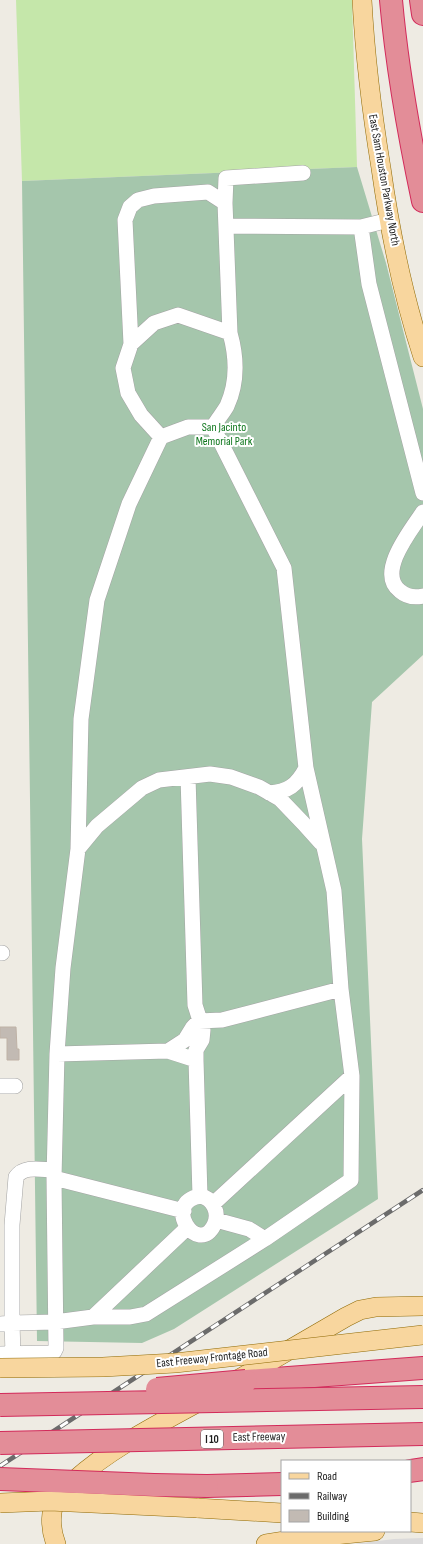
<svg xmlns="http://www.w3.org/2000/svg" width="423" height="1544" font-family="'Sofia Sans Condensed',sans-serif">
	<rect width="100%" height="100%" fill="#eeebe3"/>
	<!-- residential -->
	<path fill="#dbdada" d="M423,1538V1544H354L394,1539Z"/>
	<!-- grass -->
	<path fill="#c5e7aa" d="M16,0H352L357,167L22,181Z"/>
	<!-- cemetery -->
	<path fill="#a5c6ac" d="M357,167L386,263L423,409V655L372,702L362,839L378,1199L174,1329L142,1343L37,1341L22,181Z"/>
	<!-- building -->
	<path fill="#c2bab3" stroke="#bfb2a6" d="M0,1027H16L17,1049H19V1060H7V1038H0Z"/>
	<g fill="none" stroke-linecap="round" stroke-linejoin="round">
		<!-- minor casing -->
		<g stroke="#a4a4a4" stroke-width="16">
			<path id="minor" d="M226,226L361,227L369,284L423,493
				M361,227L389,220
				M131,344L125,220L130,207L138,200L154,196L208,192L225,203
				M161,437L141,415L128,393L123,368L131,344L154,323L178,315L230,333
				M423,512C411,530 376,573 400,591C407,597 414,598 423,596
				M188,777L195,1005L203,1030L202,1040L196,1050V1060L200,1196
				M269,793C288,792 297,785 306,768
				M78,849L81,719L97,600L129,504L161,437L188,427H213C217,420 223,413 227,406C238,382 237,358 230,333L225,203L226,178L303,173
				M0,953H2
				M168,1051L185,1040L193,1027L199,1021L222,1020L341,989
				M57,1054L168,1051L196,1060
				M0,1086H15
				M54,1178L184,1211
				M200,1196C213,1198 220,1213 214,1225C198,1257 161,1203 200,1196Z
				M213,1204L352,1076L341,989L334,891L306,768L284,568L213,427
				M216,1220L249,1229L265,1239L351,1180L352,1076
				M93,1317H130L146,1314L265,1239
				M0,1324L12,1323V1225L16,1177C24,1165 42,1170 54,1170
				M0,1354L49,1353L54,1352L56,1348L54,1178L57,1054L63,968L78,849L97,826L142,788L159,780L210,774L231,777L259,787L280,799L303,823L321,843
				M13,1354L12,1323L55,1322L93,1317L187,1228"/>
		</g>
		<!-- major casing -->
		<g stroke="#906a05" stroke-width="20">
			<path id="major" d="M362,0C365,56 372,113 381,168C390,232 403,296 423,357
				M234,1382L346,1317L360,1310L376,1307L423,1306
				M197,1508L282,1513
				M410,1522L423,1523
				M56,1544C50,1529 49,1508 59,1494C64,1489 70,1485 75,1480C112,1447 159,1424 202,1400
				M266,1544L304,1538L375,1531"/>
		</g>
		<!-- highway casing -->
		<g stroke="#d22a5a" stroke-width="24">
			<path id="highway" d="M391,0C397,68 409,135 423,201
				M421,0L423,14
				M246,1381L423,1368
				M410,1471L423,1469
				M207,1486L282,1484"/>
		</g>
		<!-- minor -->
		<use href="#minor" stroke="#fff" stroke-width="15"/>
		<!-- major -->
		<use href="#major" stroke="#f8d69e" stroke-width="19"/>
		<!-- highway -->
		<use href="#highway" stroke="#e38d98" stroke-width="22"/>
		<!-- rail casing -->
		<g stroke="#6b6b6b" stroke-width="4.5">
			<path id="rail" d="M0,1466L423,1190"/>
		</g>
		<!-- rail -->
		<use href="#rail" stroke="#fff" stroke-width="3" stroke-dasharray="9" stroke-linecap="butt"/>
		<!-- major-bridge casing -->
		<g stroke="#906a05" stroke-width="20" stroke-linecap="butt">
			<path id="major-bridge" d="M0,1368L103,1367L175,1363L423,1335
				M0,1503L50,1501L197,1508"/>
		</g>
		<!-- highway-bridge casing -->
		<g stroke="#d22a5a" stroke-width="24" stroke-linecap="butt">
			<path id="highway-bridge" d="M157,1389L246,1381
				M0,1405L423,1397
				M0,1443L423,1434
				M0,1479L154,1485L207,1486"/>
		</g>
		<!-- major-bridge -->
		<use href="#major-bridge" stroke="#f8d69e" stroke-width="19"/>
		<!-- highway-bridge -->
		<use href="#highway-bridge" stroke="#e38d98" stroke-width="22"/>
	</g>
	<g text-anchor="middle" dominant-baseline="central" stroke-width="4" stroke-linejoin="round" paint-order="stroke">
		<!-- shield labels -->
		<rect fill="#fff" stroke="#616161" stroke-width="1" x="201" y="1430" width="22" height="18" rx="3"/>
		<g font-size="11" font-weight="bold" fill="#1d1d1d">
			<text x="212" y="1439">I 10</text>
		</g>
		<!-- street labels -->
		<g font-size="12" fill="#1d1d1d" stroke="#fff">
			<text transform="translate(384 180) rotate(80)">East Sam Houston Parkway North</text>
			<text transform="translate(212 1358) rotate(-6)">East Freeway Frontage Road</text>
			<text transform="translate(259 1437) rotate(-1)">East Freeway</text>
		</g>
		<!-- park labels -->
		<g font-size="12" fill="#0f771d" stroke="#fff">
			<text x="224" y="427">San Jacinto<tspan x="224" dy="14">Memorial Park</tspan></text>
		</g>
	</g>
	<!-- legend -->
	<rect x="281" y="1460" width="130" height="72" fill="#ffffff" stroke="#a5a5a5"/>
	<rect x="289" y="1473" width="20" height="6" fill="#f8d69e" stroke="#a5a5a5"/>
	<text x="317" y="1480" font-size="12" fill="#1d1d1d">Road</text>
	<rect x="289" y="1493" width="20" height="6" fill="#6b6b6b" stroke="#a5a5a5"/>
	<text x="317" y="1500" font-size="12" fill="#1d1d1d">Railway</text>
	<rect x="289" y="1510" width="20" height="12" fill="#c2bab3" stroke="#a5a5a5"/>
	<text x="317" y="1520" font-size="12" fill="#1d1d1d">Building</text>
</svg>
